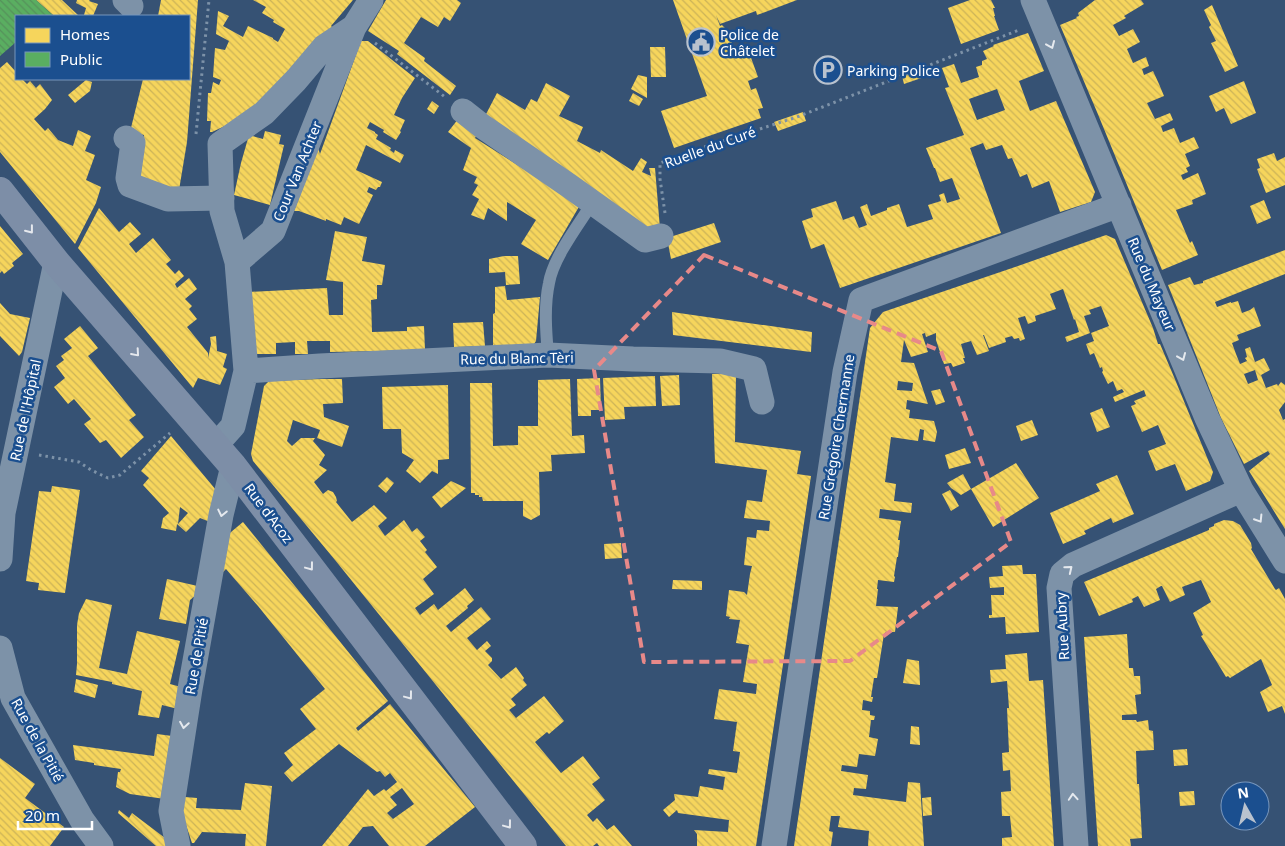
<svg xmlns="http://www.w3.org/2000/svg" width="1285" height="846" font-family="'Noto Sans',sans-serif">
	<defs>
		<pattern id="homes-back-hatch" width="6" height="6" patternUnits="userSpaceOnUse" patternTransform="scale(1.25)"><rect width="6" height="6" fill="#f6d55c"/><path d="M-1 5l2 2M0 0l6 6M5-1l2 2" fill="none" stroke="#ccb358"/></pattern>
		<pattern id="public-back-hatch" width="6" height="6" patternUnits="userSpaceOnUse" patternTransform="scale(1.25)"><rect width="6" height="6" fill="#5aae61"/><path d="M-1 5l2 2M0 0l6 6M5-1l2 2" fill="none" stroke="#56915b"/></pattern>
	</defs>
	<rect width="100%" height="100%" fill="#365274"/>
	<!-- homes -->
	<path fill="url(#homes-back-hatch)" fill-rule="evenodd" d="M36,0H62L79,16H54Z
		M77,0H90L89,1L98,4L93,16L84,15L86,8L76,3Z
		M161,0H198L187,142L179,190L135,181L144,135L130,132L143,79H189V16H158Z
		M253,0H353L331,26L332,27L257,111L212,132H210L211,121H207L208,93H211L213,82L219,85L221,80L213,77L215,48L225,50L229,41L216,34L218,11L229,16L223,26L243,37L248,26L273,38V39L278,42L285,29L273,22L274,20L262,13L266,7Z
		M386,0H457L461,3L450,21L444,17L438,27L421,17L404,43L425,58L424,61L456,86L450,95L397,54L399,51L368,31Z
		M673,0H797L757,15L756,11L720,24L716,15L720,26L722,25L728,31L733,46L731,53L750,55L758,77L748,81L751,90L756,88L763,108L758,109L761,118L674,148L661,111L707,96Z
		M970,0H991L995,8H993L995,16H994L999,30L961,44L948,8Z
		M1095,0H1141L1144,4L1124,16L1126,18L1113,25L1119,36L1133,29L1140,42L1127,49L1133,63L1146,57L1149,66L1142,69L1144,75L1153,71L1159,84L1164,96L1147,103L1155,119L1170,113L1173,120L1161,126L1163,132L1174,128L1180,143L1194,137L1199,148L1185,154L1190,166L1186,168L1188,172L1181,175L1183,180L1198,173L1206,194L1192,200L1193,204L1176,210L1190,243L1192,241L1198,255L1162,270L1097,112L1060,25L1077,18L1076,17L1079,16L1078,13Z
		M1212,5L1238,66L1225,72L1211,43L1216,41L1209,27L1211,25L1204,10Z
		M1028,33L1044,71L1019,81L1030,111L1056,101L1095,192L1091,202L1060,212L1049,181L1032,188L1027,174L1020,177L1012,158L1008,159L1002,145L986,150L983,143L970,148L1001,233L840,288L824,244L811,249L802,221L813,217L811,209L836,201L843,220L854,216L859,228L867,225L860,207L867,204L871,216L887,210V208L899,204L907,227L933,219L928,205L941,201L939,195L944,193L947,203L960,199L952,178L940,182L935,168H934L926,148L964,135L945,88L949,87L942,68L954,64L961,83L979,77L976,67L982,65V61L987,59L983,51L994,46L993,45ZM997,89L1005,110L977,120L969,99Z
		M361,41H368L415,78L402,98L394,115L405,120L400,131L401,132L396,140L383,132L384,130L370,122L367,128L375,132V133L378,135L376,139L391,148L390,150L394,153L395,150L404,155L400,163L366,145L356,170L382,182L380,187H378L376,190L369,187L367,192L373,195L359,224L344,217L341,225L326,219V221L299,211H294L318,148L320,154Z
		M650,47H665L666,77H651Z
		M7,62L16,72V79H22L27,84L30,81L36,88L40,84L52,100L45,109L34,119L45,131L48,128L58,140L73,146L78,130L91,136L85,151L95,155L86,180L101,187L96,203L75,244L0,152V68Z
		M930,66L933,74L904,84L902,76Z
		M638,75L647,77V98L631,89Z
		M86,80L92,82L90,91L75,103L68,95Z
		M1244,81L1256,113L1231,124L1224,108L1216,112L1209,96Z
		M546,83L570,96L559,116L583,127L577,141L600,153L601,150L633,171L641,158L647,162L642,172L651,176L649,168H655L660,229L651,235L484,118L497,93L525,110L531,99L537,102Z
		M633,93L643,99L639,106L629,101Z
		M432,101L439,106L434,114L427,109Z
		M803,112L806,121L778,131L774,122Z
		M462,114L480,128L475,138L580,205L548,260L521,244L536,220L507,202V221L488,208L484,220L471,215L479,199L472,195L478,185L474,183L477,177L463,170L471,148L448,132Z
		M265,131L281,135L279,144L284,145L270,205L234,195L241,163L249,135L263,139Z
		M1274,153L1277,161L1285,157V185L1266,193L1257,169L1260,168L1257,159Z
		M1264,200L1271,218L1257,224L1250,206Z
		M99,208L119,232L130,222L141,234L129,244L136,253L153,238L171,260L166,264L175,274L179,270L184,276L175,284L177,288L189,278L197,289L185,299L192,306L189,309L197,319L187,327L208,353V358L211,344L210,337L216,336L217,351L227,354L223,367L227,369L220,385L198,378L193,388L78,248Z
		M714,223L721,242L671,259L667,238Z
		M0,226L23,254L12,263L14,266L4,274L2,271L0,273Z
		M335,231L367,237L362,261L385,265L382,285H377V299L371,300L372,332L407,331V327L424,326L425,350L330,352V341H307L308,354H295V342L276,343V354H253L248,292L327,288L329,315H343V282L326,280Z
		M1106,235L1115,239L1153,328L1158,344H1160L1174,377L1213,472L1210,481L1186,491L1175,464L1156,471L1148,451L1166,444L1158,425L1142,432L1131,406L1136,404L1134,401L1146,396L1144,390L1115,402L1113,397L1124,392L1122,389L1117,391L1113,381L1108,384L1102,372L1103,371L1102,367L1100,368L1094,353L1090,355L1086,344L1094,341L1091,333L1109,326L1101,306L1089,310L1091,314L1084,316L1090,333L1067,342L1065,337L1079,332L1075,319L1074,320L1063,289L1050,294L1056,309L1035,316L1036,321L1028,324L1025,316L1018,318L1025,339L1020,341L1019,338L1014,339L1012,336L1005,338L1006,342L989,348L984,335H983L989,351L977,355L971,341L961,344L965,358H963L965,363L953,367L951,363L944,364L936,340V333L926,337L925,333L922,334L928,352L911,357L904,340L901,362L914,363L928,404L907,400L906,409L910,410L909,418L934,421L937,432L935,442L923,440L924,430L920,429L918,441L891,437L885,482L896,484L894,501L912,503L911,513L880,509L879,518L901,521L898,540H900L898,557H897L894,576L895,577L894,582L878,580L877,589H878L876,606L898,607L895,632H886L884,634L877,678H874L871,697H873L872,702L863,700L862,710L870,711V715L875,716L874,720H871L869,737L878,739L875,756L859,754L857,767L842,765L841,771L868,775L866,789L854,788L853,795L906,802L908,782L920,783L924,846H868L869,831L838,827L840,816H831L829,831L833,832L831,846H794L870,328L883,312L1018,266ZM898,381L913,383L912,391L897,390Z
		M1285,250V274L1215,302L1217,307L1231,302V303L1238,301L1242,313L1250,310L1254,307L1261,326L1237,335L1239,340L1232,343L1236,354L1240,364L1247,361L1245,358L1247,357L1245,349L1250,347L1255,362L1264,358L1270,370L1261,375L1266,388L1277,384L1278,386L1281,382L1285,385V402L1279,410L1283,420L1285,419V529L1249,471L1270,454L1268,451L1244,464L1221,418L1168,285L1190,277L1194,285L1203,283V281ZM1255,370L1258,380L1248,384L1244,374Z
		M504,256H518L520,284L506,285L505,272L489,273V259Z
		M505,286L507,300L540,297L536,341L534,344L493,346V314L495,313V287Z
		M0,303L10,314L30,318L22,352L19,356L0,336Z
		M672,312L812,332L811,352L673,335Z
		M483,322L485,346L454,347L453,323Z
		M80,326L98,348L88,356L136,415L129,420L144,437L121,458L106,440L100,443L84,424L91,419L74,399L68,404L54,387L65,378L56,366L64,360L61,356L72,348L64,339Z
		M736,373L735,442L801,451L797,474L811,476L756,846H697V834L694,830L728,832L729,820L678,813L677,810L669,817L663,810L675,800L674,794L698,797L700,786L723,790L725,777L708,774L709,769L737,773L740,752L733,751L737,722L714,719L719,689L756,694L757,684L743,682L749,645L736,643L740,620L729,619L730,617L726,616L729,590L744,592L747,595L750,574L752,566L744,565L747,537L756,538L757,530L769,531L770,521L744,518L747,500L762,502L767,470L715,463L712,374Z
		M679,375L680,405L662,406L660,376Z
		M655,376L656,406L624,407L625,419L605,420L603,378Z
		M600,378L601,410H591V416H578L577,379Z
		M321,379H342L343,403L323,404L324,417L349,426L342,447L317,438L320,430L293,420L287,441L292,446L301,438H315L313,441L325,455L319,465L327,470L314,482L323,494L328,490L333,492L336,497L337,501L336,502L352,522L374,505L387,518L378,526L385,536L404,520L412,532L417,528L425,537L420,541L427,550L425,552L437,567L423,579L434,594L415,608L420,615L434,604L438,610L465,588L474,600L467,606L468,608L446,626L451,632L481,607L491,619L467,638L477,650L487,641L491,646L485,651L492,658V661L488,665L501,679L516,667L524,678L523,680L527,685L511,699L516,705L509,710L510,711L516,718L544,696L564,721L549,734L547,732L535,742L561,773L583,756L600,778L592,784L605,800L587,815L593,822L597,818L607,830L614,825L632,846H599L597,843L593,846H566L335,560L253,461L251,454L264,386L269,381Z
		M570,379L572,436L584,435L585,453L551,455L552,471L539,472L540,515L531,520L523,516V501H483L482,497H479V495H475V493H471L470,383H492L493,446L518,445V426H538V380Z
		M448,385L449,459L438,460V474L432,471L420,483L406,471L414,460L402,453L401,429H383L382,387Z
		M940,389L945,402L936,405L931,391Z
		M1102,408L1110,427L1097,432L1090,413Z
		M1032,420L1038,435L1021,441L1016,426Z
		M171,436L221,496L215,524L200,518L186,532L177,524L176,531L161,528L163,518L169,513L143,485L149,478L141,471ZM180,507L188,513L178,524Z
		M965,448L971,463L949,469L945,455Z
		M1016,463L1039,498L993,527L971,489Z
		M963,474L971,489L961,495L951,488L947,483Z
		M1117,475L1134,514L1113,523L1111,518L1084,531L1086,534L1063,544L1050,513L1100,491L1096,484Z
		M387,477L394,483L386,493L378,486Z
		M451,481L466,488L441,508L432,497Z
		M52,486L80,490L65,593L38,590L39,583L26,581L39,491L51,492Z
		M950,490L959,506L951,511L942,494Z
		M1224,520L1233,521L1240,525L1251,543L1252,548L1251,549L1275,589L1276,590L1279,588L1285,599V714L1282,706L1268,712L1260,692L1272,685L1261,659L1230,678L1228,676L1226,677L1201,636L1203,635L1193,613L1211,602L1201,580L1182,587L1185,595L1170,602L1162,586H1161L1156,589L1160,600L1144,607L1138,596L1132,599L1133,602L1099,616L1084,582L1209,530V528L1214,526V524Z
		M243,522L388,701L356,728L358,731L390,704L475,807L425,846H389L373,826L363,827L348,846H322L368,789L374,796L384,789L386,791L397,782L390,773L385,777L380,771L377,772L339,744L292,782L284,773L293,765L284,753L316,729L300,709L325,689L258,606L226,569L223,572L225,537ZM402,788L414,804L393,819L387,813L397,805L390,797Z
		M621,543L622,558L605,559L604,544Z
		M1022,565L1023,574H1036L1039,632L1006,634L1005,617L989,618V615H992L991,595H1004V587L990,588L989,577L1003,576L1002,566Z
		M167,579L202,587V590L190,600L186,624L159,619Z
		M673,580L702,581V590L672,589Z
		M86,599L112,605L99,668L127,674L137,631L180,641L170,684L181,687L178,709L162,705L159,718L138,715L142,691L112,684V682L76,675L77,664V625L79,613Z
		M1127,634L1129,668H1133L1134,676H1140L1141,694L1135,695L1137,714L1122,715V720H1136L1137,722L1148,720L1149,730L1153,731L1154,750L1136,751L1137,784H1139L1142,838L1130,839L1131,846H1098L1084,637Z
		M1027,653L1029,681L1043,680L1054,846H1002V838L1012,837L1010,816H1002L1001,792L1011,791L1010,770L1003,771L1002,753L1009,752L1007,708H1009L1007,681L991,683L990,670L1006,669L1005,655Z
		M907,659L919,661L920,685L903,683Z
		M76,679L98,685L95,698L74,692Z
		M911,726L919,727L920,745L910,744Z
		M157,734L172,736L165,799L130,794L116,787L118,772H120L121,769L94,765V763L75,760L73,745L154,756Z
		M1187,749L1188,765L1174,766L1173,750Z
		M0,758L35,784L25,798L64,827L50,846H0Z
		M245,783L272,786L266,846H245L246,834L202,832L194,843H192L180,807L185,797L197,798L196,808L241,810Z
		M1194,791L1195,805L1180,806L1179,792Z
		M931,797L932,815L923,816L922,798Z
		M119,810L129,818L132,813L165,838L168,846H156L118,813Z"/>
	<!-- public -->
	<path fill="url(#public-back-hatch)" d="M0,0H36L54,16H16V42L0,56Z"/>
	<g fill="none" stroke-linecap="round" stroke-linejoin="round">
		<!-- path -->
		<path stroke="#7d92a8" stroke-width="3" stroke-dasharray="2.5 4" stroke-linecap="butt" d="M375,43L445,97
			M196,134L209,0
			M665,213L660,179V163L701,148L797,117L1019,30
			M39,455L79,462L91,470L108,478L120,475L170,433"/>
		<!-- lane -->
		<path stroke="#7d92a8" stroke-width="12" d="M548,355C546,332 544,306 549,283C553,258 579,224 593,202"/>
		<!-- street -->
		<path stroke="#7d92a8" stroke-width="25" d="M125,0L131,6
			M1033,0L1207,418L1241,490L1285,561
			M463,111L482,126L568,185L645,240L661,236
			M126,138L133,143L128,178L130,185L168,199L222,198
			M237,262L222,211L220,144L264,113L296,80L324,47L354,27L371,0
			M246,371L320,366L548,355L633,359L720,361L754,369L762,402
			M216,445L233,426L246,371L237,262L273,231L354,27
			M0,559L3,513L56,262
			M0,648L13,698L82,820L101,846
			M178,846L171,811L190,689L221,515L233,466
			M774,846L845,372L861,300L1119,205
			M1076,846L1059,588L1062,574L1073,565L1241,490"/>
		<!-- primary -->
		<path stroke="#7d8ea7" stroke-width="28" d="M0,191L56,262L233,466L523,846"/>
	</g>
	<!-- one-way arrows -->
	<defs><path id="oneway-chevron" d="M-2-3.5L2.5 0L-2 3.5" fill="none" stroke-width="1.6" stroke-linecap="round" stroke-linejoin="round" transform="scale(1.25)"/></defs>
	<g stroke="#e5e9ee">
		<use href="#oneway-chevron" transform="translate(1051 45) rotate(67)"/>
		<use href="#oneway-chevron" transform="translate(1182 357) rotate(67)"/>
		<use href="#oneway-chevron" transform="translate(222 513) rotate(102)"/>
		<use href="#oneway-chevron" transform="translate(1259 519) rotate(58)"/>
		<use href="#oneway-chevron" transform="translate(1069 569) rotate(-39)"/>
		<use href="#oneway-chevron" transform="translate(184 725) rotate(99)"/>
		<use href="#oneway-chevron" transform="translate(1073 797) rotate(-94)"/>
	</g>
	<g stroke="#e5e8ed">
		<use href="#oneway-chevron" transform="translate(30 230) rotate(52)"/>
		<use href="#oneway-chevron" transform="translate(136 353) rotate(49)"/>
		<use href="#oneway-chevron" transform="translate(310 567) rotate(53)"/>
		<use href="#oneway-chevron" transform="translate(409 696) rotate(53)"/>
		<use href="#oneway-chevron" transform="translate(508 825) rotate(53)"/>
	</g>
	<!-- marked area -->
	<path fill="none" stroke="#e88989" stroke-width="4" stroke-dasharray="10 6" stroke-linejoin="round" d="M704,255L941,351L1011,542L850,661L644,662L594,370Z"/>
	<!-- icons -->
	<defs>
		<g id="civic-ring" transform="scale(1.4375)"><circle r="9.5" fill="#1b4f8f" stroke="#b9c2ce" stroke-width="1.5"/><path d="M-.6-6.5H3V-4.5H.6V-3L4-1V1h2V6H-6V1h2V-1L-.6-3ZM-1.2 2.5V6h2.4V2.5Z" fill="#b9c2ce"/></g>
		<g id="parking-ring" transform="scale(1.4375)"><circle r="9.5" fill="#1b4f8f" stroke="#b9c2ce" stroke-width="1.5"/><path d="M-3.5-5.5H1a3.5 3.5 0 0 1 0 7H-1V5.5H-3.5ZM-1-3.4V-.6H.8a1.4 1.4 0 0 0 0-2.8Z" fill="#b9c2ce"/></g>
	</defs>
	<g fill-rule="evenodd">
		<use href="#civic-ring" x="701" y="42"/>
		<use href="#parking-ring" x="828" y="70"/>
	</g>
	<g text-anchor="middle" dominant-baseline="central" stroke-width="5" stroke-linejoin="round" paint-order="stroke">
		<!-- poi labels -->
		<g font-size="14" fill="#fff" stroke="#1b4f8f" text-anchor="start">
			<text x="720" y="34">Police de<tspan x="720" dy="16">Châtelet</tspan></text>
			<text x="847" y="70">Parking Police</text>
		</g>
		<!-- street labels -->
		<g font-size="14" fill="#fff" stroke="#1b4f8f">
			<text transform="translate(710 147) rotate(-20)">Ruelle du Curé</text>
			<text transform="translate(297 171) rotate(-68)">Cour Van Achter</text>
			<text transform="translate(1152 284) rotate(67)">Rue du Mayeur</text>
			<text transform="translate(517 358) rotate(-1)">Rue du Blanc Tèri</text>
			<text transform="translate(25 410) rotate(-78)">Rue de l'Hôpital</text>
			<text transform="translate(836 437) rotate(-81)">Rue Grégoire Chermanne</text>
			<text transform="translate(269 513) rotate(53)">Rue d'Acoz</text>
			<text transform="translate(1062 626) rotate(-93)">Rue Aubry</text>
			<text transform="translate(196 656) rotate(-80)">Rue de Pitié</text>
			<text transform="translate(38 740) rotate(61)">Rue de la Pitié</text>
		</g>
	</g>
	<!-- legend -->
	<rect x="15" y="15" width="175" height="65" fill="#1b4f8f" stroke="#7695bc"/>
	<rect x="25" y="28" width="25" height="15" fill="#f6d55c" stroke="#7695bc"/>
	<text x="60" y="40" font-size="15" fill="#ffffff">Homes</text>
	<rect x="25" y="52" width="25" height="15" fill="#5aae61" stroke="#7695bc"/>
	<text x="60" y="65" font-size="15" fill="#ffffff">Public</text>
	<!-- north arrow -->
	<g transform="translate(1245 806) rotate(352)"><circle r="24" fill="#1b4f8f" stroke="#7695bc"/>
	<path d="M0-4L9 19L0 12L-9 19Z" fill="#b9c2ce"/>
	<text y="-8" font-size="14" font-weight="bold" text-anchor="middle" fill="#ffffff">N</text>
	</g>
	<!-- scale -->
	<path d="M18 821v8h74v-8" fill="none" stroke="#ffffff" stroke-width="2.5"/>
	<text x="25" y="821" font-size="15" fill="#ffffff" stroke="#1b4f8f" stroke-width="4" paint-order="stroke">20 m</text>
</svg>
